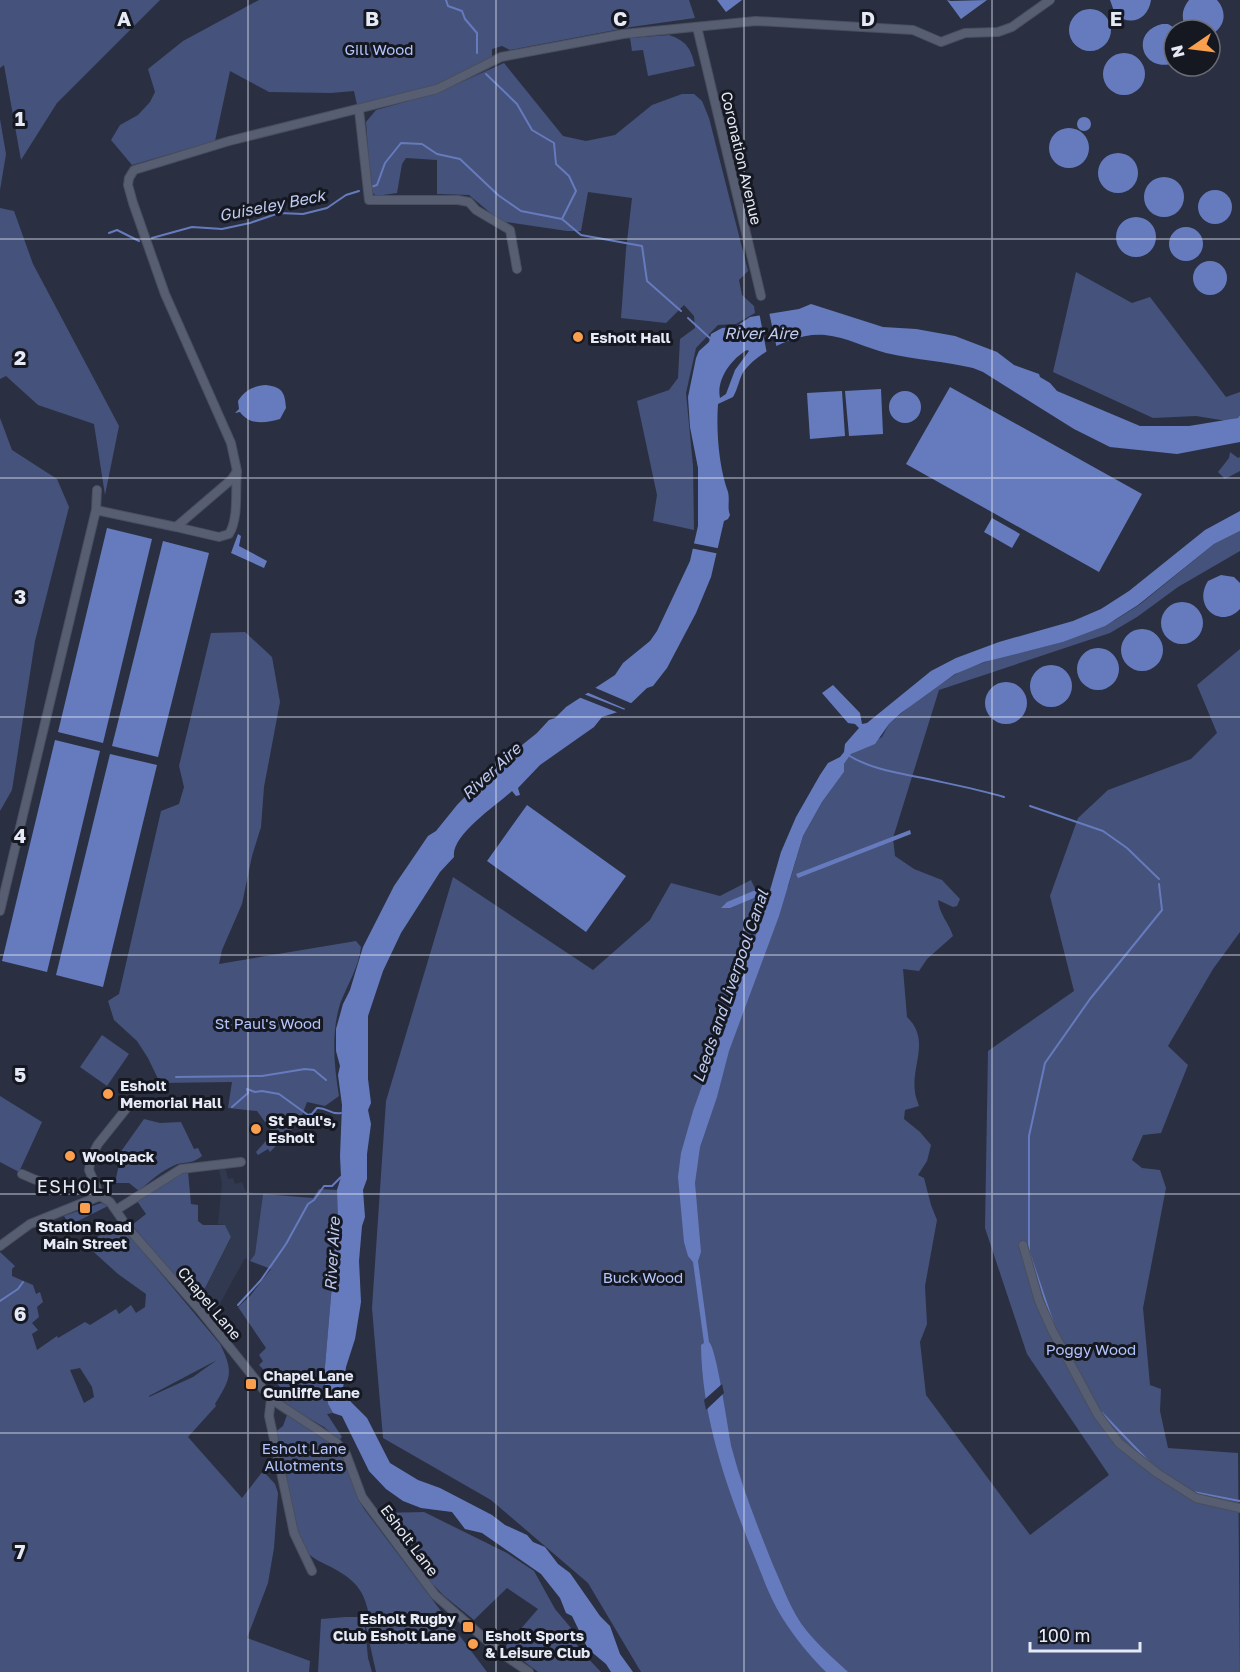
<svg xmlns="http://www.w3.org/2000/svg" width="1240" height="1672" font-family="'Golos Text',sans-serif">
	<rect width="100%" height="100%" fill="#2a3042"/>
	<!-- built -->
	<path fill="#313950" d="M224,1169L226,1170L228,1179L233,1178L235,1184L242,1182L246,1192L263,1194L255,1254L250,1261L245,1258L217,1309L201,1296L231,1238L225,1225L218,1224L222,1183L219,1170Z"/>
	<!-- green -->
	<path fill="#45527b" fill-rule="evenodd" d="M0,0H160L57,103L21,160L4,65L0,68Z
		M259,0H689L695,18L631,27L510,50L502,46L492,49V58L433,86L357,105L354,91L331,93L269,92L230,71L215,141L132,165L111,140L120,125L138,115L150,102L155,92L148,69L183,41Z
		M669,35C687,41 691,49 695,66L648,76L643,50L632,51L630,38Z
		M504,63L563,136L586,141L615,135L652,105L682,94H694L702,101L709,118L748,271L739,280L742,295L754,306L755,313L736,324L718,325L696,348L686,393L693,466L694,530L653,521L657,495L637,401L669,390L678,378L680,339L695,328L694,316L684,305L666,323L621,318L626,250L632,198L588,192L581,231H567L500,221L469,195L437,194V160L406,158L402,164L397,193L376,196L371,191L366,122L376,110L437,93Z
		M0,119L6,154L0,190Z
		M0,208L14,211L33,264L119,426L105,495L94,424L38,405L6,376L0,379Z
		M1076,272L1132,303L1150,297L1226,397L1240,392V415L1238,418L1227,421L1196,416L1153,418L1053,372Z
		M0,418L12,450L57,479L69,507L35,641L12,790L0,811Z
		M1230,452L1238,458L1240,457V471L1225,479L1218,472L1229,458Z
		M1240,531V551L1178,587L1137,617L1110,633L939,690L893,838L895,856L914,869L942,880L960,899L957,906L953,907L938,900C939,914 949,923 953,936L927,959L919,971L903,969L907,1017C931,1040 911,1065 915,1092C915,1096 918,1102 919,1106L905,1110L904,1119L920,1132L931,1145L927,1161L918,1175L924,1178L931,1205L937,1220L925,1286L927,1324L920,1342L926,1395L1030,1535L1109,1475L1027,1354L985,1228L988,1051L1074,991L1050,896L1078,818L1108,790L1191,759L1217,733L1197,685L1240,649V932L1213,969L1168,1046L1188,1065L1161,1133L1143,1135L1132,1160L1142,1168L1160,1170L1166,1188L1143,1308L1150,1385L1161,1389L1160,1411L1168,1448L1238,1453L1240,1672H641L588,1583L491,1500L383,1438L372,1308L386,1101L453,877L593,970L650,920L671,883L720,896L751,880L757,893L788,887L803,836L822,802L844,772V764L851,754L882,737L889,724L918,699L962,670L997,658L1063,642L1115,620L1139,605L1214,544Z
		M245,632L272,657L280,702L264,787L261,827L252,856L242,904L222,950L219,964L356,941L361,947C359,967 347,985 340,1004C331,1034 334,1065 339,1096L325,1106L307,1102L300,1121L270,1152L268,1149L258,1155L256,1152L273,1133L257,1111L228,1108L232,1082L160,1083L148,1058L137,1041L114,1020L108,1001L119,994L161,811L179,804L184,787L179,766L211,633Z
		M102,1035L129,1054L107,1086L80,1067Z
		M0,1096L42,1122L19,1172L0,1162Z
		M144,1119L160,1123L181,1122L194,1149L198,1148L202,1156C191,1165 185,1161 175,1165C161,1171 150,1181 139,1191L129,1183H115L122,1150Z
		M188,1172L191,1204L198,1205V1221L203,1225H225L231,1237L199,1300L193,1297L132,1225L146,1214L137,1201L181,1173Z
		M319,1189L337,1190L339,1205L324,1378L328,1404L333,1413L327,1414L342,1437L339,1440L324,1427L279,1401L285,1392L259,1365L263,1361L259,1355L266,1348L238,1307L250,1296L271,1269L250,1261L255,1254L263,1194L313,1198Z
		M101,1203L108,1206L70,1225L64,1216Z
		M118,1222L220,1344C234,1372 231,1378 215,1404L216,1406L188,1437L242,1498L263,1471L275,1484L278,1493L274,1548L268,1583L247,1638L310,1661L309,1672H0V1252L15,1266L12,1269V1276L33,1285L36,1294L40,1292L43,1302L37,1307L39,1317L32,1323L38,1330L32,1334L37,1350L57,1336L58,1338L85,1322L90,1325L116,1309L119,1314L131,1305L136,1313L145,1307L146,1294L118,1274L86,1245ZM217,1360L193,1377L149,1397V1396ZM80,1368L92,1387L94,1397L84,1403L70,1370Z
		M287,1415C306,1427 334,1440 345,1461C353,1477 354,1494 364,1509L487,1672H376L366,1627L371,1624C365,1592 359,1582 331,1567C323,1563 313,1559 307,1552C291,1533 281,1459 275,1432L283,1426Z
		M424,1512L507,1553L534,1571L555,1609L571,1628L574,1639L579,1649L601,1672H538L505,1647L538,1609L507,1588L474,1620L443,1595L427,1578L379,1513Z
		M346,1617H364L368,1658L372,1672H318L321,1619Z"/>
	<!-- water -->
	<path fill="#667bbe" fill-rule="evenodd" d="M717,0H742L726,12Z
		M947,0L951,1L987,0L961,19Z
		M1110,0H1151C1148,20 1130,27 1115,14Z
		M1189,0H1217C1228,12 1225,28 1210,35V30H1187C1181,19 1181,10 1189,0Z
		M1069 30a21 21 0 1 1 42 0a21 21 0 1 1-42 0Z
		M1162,24H1168L1178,30H1174V63C1142,74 1129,32 1162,24Z
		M1103 74a21 21 0 1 1 42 0a21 21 0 1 1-42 0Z
		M1077 124a7 7 0 1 1 14 0a7 7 0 1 1-14 0Z
		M1049 148a20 20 0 1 1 40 0a20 20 0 1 1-40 0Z
		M1098 173a20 20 0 1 1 40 0a20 20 0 1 1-40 0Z
		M1144 197a20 20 0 1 1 40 0a20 20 0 1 1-40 0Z
		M1198 207a17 17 0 1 1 34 0a17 17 0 1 1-34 0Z
		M1116 237a20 20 0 1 1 40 0a20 20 0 1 1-40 0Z
		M1169 244a17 17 0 1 1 34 0a17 17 0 1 1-34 0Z
		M1193 278a17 17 0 1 1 34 0a17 17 0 1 1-34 0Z
		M811,304L883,327L916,329L955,336L997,352L1014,365L1039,374L1040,377L1050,383L1057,391L1140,426H1189L1238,418L1240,415V442L1177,454L1110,447L1074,429L983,372L973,368C944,361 915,360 886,353C866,348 847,337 825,335C798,332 760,350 744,371C739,378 738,389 733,397L718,404C716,432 719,467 728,492C730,500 727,508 730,515L728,519L724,521L711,577L696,613L667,668L653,686L647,688L624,710L602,717L594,727L540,765L518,788L520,795L516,796L512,791C497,805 451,835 454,857L440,872L401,933L383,971L368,1016V1079L371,1103L368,1110L371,1124L367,1154V1179L363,1190L365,1217L362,1226L359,1261L361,1302L355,1339L346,1367L343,1388L351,1402L367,1418L390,1463L418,1480L440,1488L492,1515L505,1525L527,1535L533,1542L545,1547L558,1564L570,1573L600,1616L610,1626L620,1654L633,1672H611L606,1664L588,1649L572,1616L566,1613L560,1598L541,1574L482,1533L465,1529L452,1512L421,1508L403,1501L386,1489L369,1471L342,1416L333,1413L328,1404L324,1378L338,1215L337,1190L341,1177L340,1156L342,1105L338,1075L340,1066L336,1051V1029L343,1004L350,990L363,947L394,886L428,836L436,831L457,805L492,769L537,733L549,720L555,718L566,707L615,675L623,663L650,641L657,631L690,561L698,526V468L690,427L688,397L696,358L699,351L709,342L711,334L722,328L735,327L750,317L799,309ZM747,350L749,351L735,370L726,394L720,398C716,380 731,359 747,350Z
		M266,385C282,387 285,392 286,408L280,419C266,423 250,426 240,412L235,413L239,409L238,401C245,390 253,386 266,385Z
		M950,387L1142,494L1099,572L906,464Z
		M881,389L883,434L849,436L845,391Z
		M842,391L845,436L810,439L807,393Z
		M889 407a16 16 0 1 1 32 0a16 16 0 1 1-32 0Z
		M1240,511V531L1214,544L1138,605L1105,626L1063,642L984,662L955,674L901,713L889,724L875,744L851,754L844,764V772L822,802L803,836L779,916L729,1051L717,1097L700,1147L695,1183L701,1252L698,1261L709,1342C717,1349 728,1431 732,1449C742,1488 758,1527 773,1565C783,1587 791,1611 806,1630C818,1645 834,1659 848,1672H826C810,1656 795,1638 783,1619C769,1597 761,1572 751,1548C725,1483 702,1416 701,1345L704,1343L693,1262L688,1256L684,1242L678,1177L681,1153L693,1111L762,918L781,852L796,817L820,775L828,763L840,757L844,752L845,744L859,728L855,724L848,723L822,693L833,685L860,713L862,724L867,723L931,671L956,658L999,642L1073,621L1101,609L1129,591L1205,530Z
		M992,518L1020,534L1012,548L984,532Z
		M107,528L152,539L103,743L58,732Z
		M238,534L241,536L239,546L267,561L264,568L231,553Z
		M163,541L209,553L158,757L112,746Z
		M1221,575L1234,577L1240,583V609C1220,630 1192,606 1208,581Z
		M1161 623a21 21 0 1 1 42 0a21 21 0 1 1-42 0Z
		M1121 650a21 21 0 1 1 42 0a21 21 0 1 1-42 0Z
		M1077 669a21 21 0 1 1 42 0a21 21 0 1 1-42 0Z
		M1030 686a21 21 0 1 1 42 0a21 21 0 1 1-42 0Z
		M985 703a21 21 0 1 1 42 0a21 21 0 1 1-42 0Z
		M55,740L100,751L47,972L2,961Z
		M110,754L157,765L103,987L56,975Z
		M527,805L626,876L586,932L487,861Z
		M910,830L911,834L798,878L796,874Z
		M758,889L761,895L730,908H721L727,902Z"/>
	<!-- pier -->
	<path fill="#2a3042" d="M759,312H769L777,349L767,354Z
		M692,543L722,549L720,554L690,548Z
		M591,686L633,704L628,710L584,691Z
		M581,693L625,710L619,713L576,696Z
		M722,1384L724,1393L706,1410L704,1400Z"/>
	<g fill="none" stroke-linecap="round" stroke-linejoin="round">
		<!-- stream -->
		<path stroke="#667bbe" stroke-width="2" d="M446,0L448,6L462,11L465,19L477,33V53
			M486,74L517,104L532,130L554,143L556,164L569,176L576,191L562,219
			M371,187L377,185L385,163L401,143L422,144L437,154L460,159L498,195L521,211L562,219L581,235L642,246L647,281L681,311
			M109,233L117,230L139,241
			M152,238L192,227L222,229L250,223L279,213L303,214L327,208L346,195L359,191
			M688,318L712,340
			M848,755C870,769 898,773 923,778C950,784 977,789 1004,797
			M1030,806L1103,831L1127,848L1159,879
			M176,1077L262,1076L305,1069L314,1070L326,1080
			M232,1107L248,1093L247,1089L255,1092L262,1091L279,1094L308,1115L312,1114L317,1108C327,1107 330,1115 341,1113
			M0,1301L18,1289L23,1282
			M238,1305L261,1280L286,1244L308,1204L314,1200L324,1186H332L341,1177
			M1053,1323L1029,1252V1136L1045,1063L1090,999L1162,910L1159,884
			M1101,1412L1151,1464
			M1193,1492L1240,1501"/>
		<!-- street casing -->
		<g stroke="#494f5e" stroke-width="10">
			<path id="street" d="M697,27L761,296
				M359,110L369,200H458L469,202L476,210L510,230L517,269
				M96,510L176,527L232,479L237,471L231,443L165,294L133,203L128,185L129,178L134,170L229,141L437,89L501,57L623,34L756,21L913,30L941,42L965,33L998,32L1012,27L1050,0
				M176,527L219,537L229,534C239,518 235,491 237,472
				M0,911L96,510L97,490
				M130,1104L98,1144L91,1157L89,1170L100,1196L110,1202L128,1228L199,1309L271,1399L336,1442L346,1454L362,1497L435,1595L501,1653L529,1672
				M22,1174C48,1186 65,1192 92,1181
				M116,1210L181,1169L241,1162
				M1023,1245L1039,1301L1052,1330L1098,1415L1119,1443L1157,1473L1196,1498L1240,1508
				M0,1246L30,1224L100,1196
				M271,1399L269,1416L294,1533L312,1571"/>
		</g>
		<!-- street -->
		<use href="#street" stroke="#575e72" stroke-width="8"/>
	</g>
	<!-- grid -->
	<path fill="none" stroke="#e5eaf6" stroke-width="1.5" stroke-opacity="0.55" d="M248,0V1672M496,0V1672M744,0V1672M992,0V1672M0,239H1240M0,478H1240M0,717H1240M0,955H1240M0,1194H1240M0,1433H1240"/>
	<!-- markers -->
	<g fill="#fa9f4e" stroke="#161821" stroke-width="2">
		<circle cx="578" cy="337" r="6"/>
		<circle cx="108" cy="1094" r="6"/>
		<circle cx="256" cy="1129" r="6"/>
		<circle cx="70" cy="1156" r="6"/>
		<rect x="79" y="1202" width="12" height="12" rx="3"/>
		<rect x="245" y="1378" width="12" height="12" rx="3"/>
		<rect x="462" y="1621" width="12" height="12" rx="3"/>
		<circle cx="473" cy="1644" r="6"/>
	</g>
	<g text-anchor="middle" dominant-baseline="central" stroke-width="6" stroke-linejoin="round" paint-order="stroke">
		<!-- park labels -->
		<g font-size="15" fill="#b2c5fd" stroke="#161821">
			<text x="379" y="49">Gill Wood</text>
			<text x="268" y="1023">St Paul's Wood</text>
			<text x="643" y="1277">Buck Wood</text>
			<text x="1091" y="1349">Poggy Wood</text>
			<text x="304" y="1448">Esholt Lane<tspan x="304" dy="17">Allotments</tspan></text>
		</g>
		<!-- street labels -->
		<g font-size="15" fill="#e5eaf6" stroke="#161821">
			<text transform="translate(742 158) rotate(77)">Coronation Avenue</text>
			<text transform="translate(210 1303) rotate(50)">Chapel Lane</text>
			<text transform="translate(410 1540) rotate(53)">Esholt Lane</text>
		</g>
		<!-- poi labels -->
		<g font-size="15" font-weight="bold" fill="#e5eaf6" stroke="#161821" text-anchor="start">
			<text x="590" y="337">Esholt Hall</text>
			<text x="120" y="1085">Esholt<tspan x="120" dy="17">Memorial Hall</tspan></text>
			<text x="268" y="1120">St Paul's,<tspan x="268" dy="17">Esholt</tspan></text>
			<text x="82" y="1156">Woolpack</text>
			<text x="85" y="1226" text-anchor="middle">Station Road<tspan x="85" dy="17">Main Street</tspan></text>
			<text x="263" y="1375">Chapel Lane<tspan x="263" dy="17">Cunliffe Lane</tspan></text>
			<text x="456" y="1618" text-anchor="end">Esholt Rugby<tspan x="456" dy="17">Club Esholt Lane</tspan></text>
			<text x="485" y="1635">Esholt Sports<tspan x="485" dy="17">&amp; Leisure Club</tspan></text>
		</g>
		<!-- water labels -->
		<g font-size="16" font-style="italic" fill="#becbf0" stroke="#161821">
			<text transform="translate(272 205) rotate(-11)">Guiseley Beck</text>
			<text x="761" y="333">River Aire</text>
			<text transform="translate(491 771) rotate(-43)">River Aire</text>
			<text transform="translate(730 986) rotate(-71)">Leeds and Liverpool Canal</text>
			<text transform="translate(332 1254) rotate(-87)">River Aire</text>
		</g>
		<!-- quarter labels -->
		<g font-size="18" letter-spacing="1.5" fill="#e5eaf6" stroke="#161821">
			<text x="76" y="1186">ESHOLT</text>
		</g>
	</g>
	<g font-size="20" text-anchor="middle" font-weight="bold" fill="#e5eaf6" stroke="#161821" stroke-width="6" stroke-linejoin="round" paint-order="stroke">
		<text x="124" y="26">A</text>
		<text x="372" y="26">B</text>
		<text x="620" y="26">C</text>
		<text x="868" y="26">D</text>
		<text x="1116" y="26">E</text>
		<text x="20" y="126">1</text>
		<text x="20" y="365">2</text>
		<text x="20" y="604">3</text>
		<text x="20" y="843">4</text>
		<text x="20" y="1082">5</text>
		<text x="20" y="1321">6</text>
		<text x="20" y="1559">7</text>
	</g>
	<!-- north arrow -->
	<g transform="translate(1192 48) rotate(256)"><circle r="28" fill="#161821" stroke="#696c76" stroke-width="1.5"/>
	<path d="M0-4.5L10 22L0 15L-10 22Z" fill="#fa9f4e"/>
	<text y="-9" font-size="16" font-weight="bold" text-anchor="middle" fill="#e5eaf6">N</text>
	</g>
	<!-- scale -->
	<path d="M1030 1642v9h110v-9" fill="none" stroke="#e5eaf6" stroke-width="3"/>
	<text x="1039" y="1642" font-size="18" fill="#e5eaf6" stroke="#161821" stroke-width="4.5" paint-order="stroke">100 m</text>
</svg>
